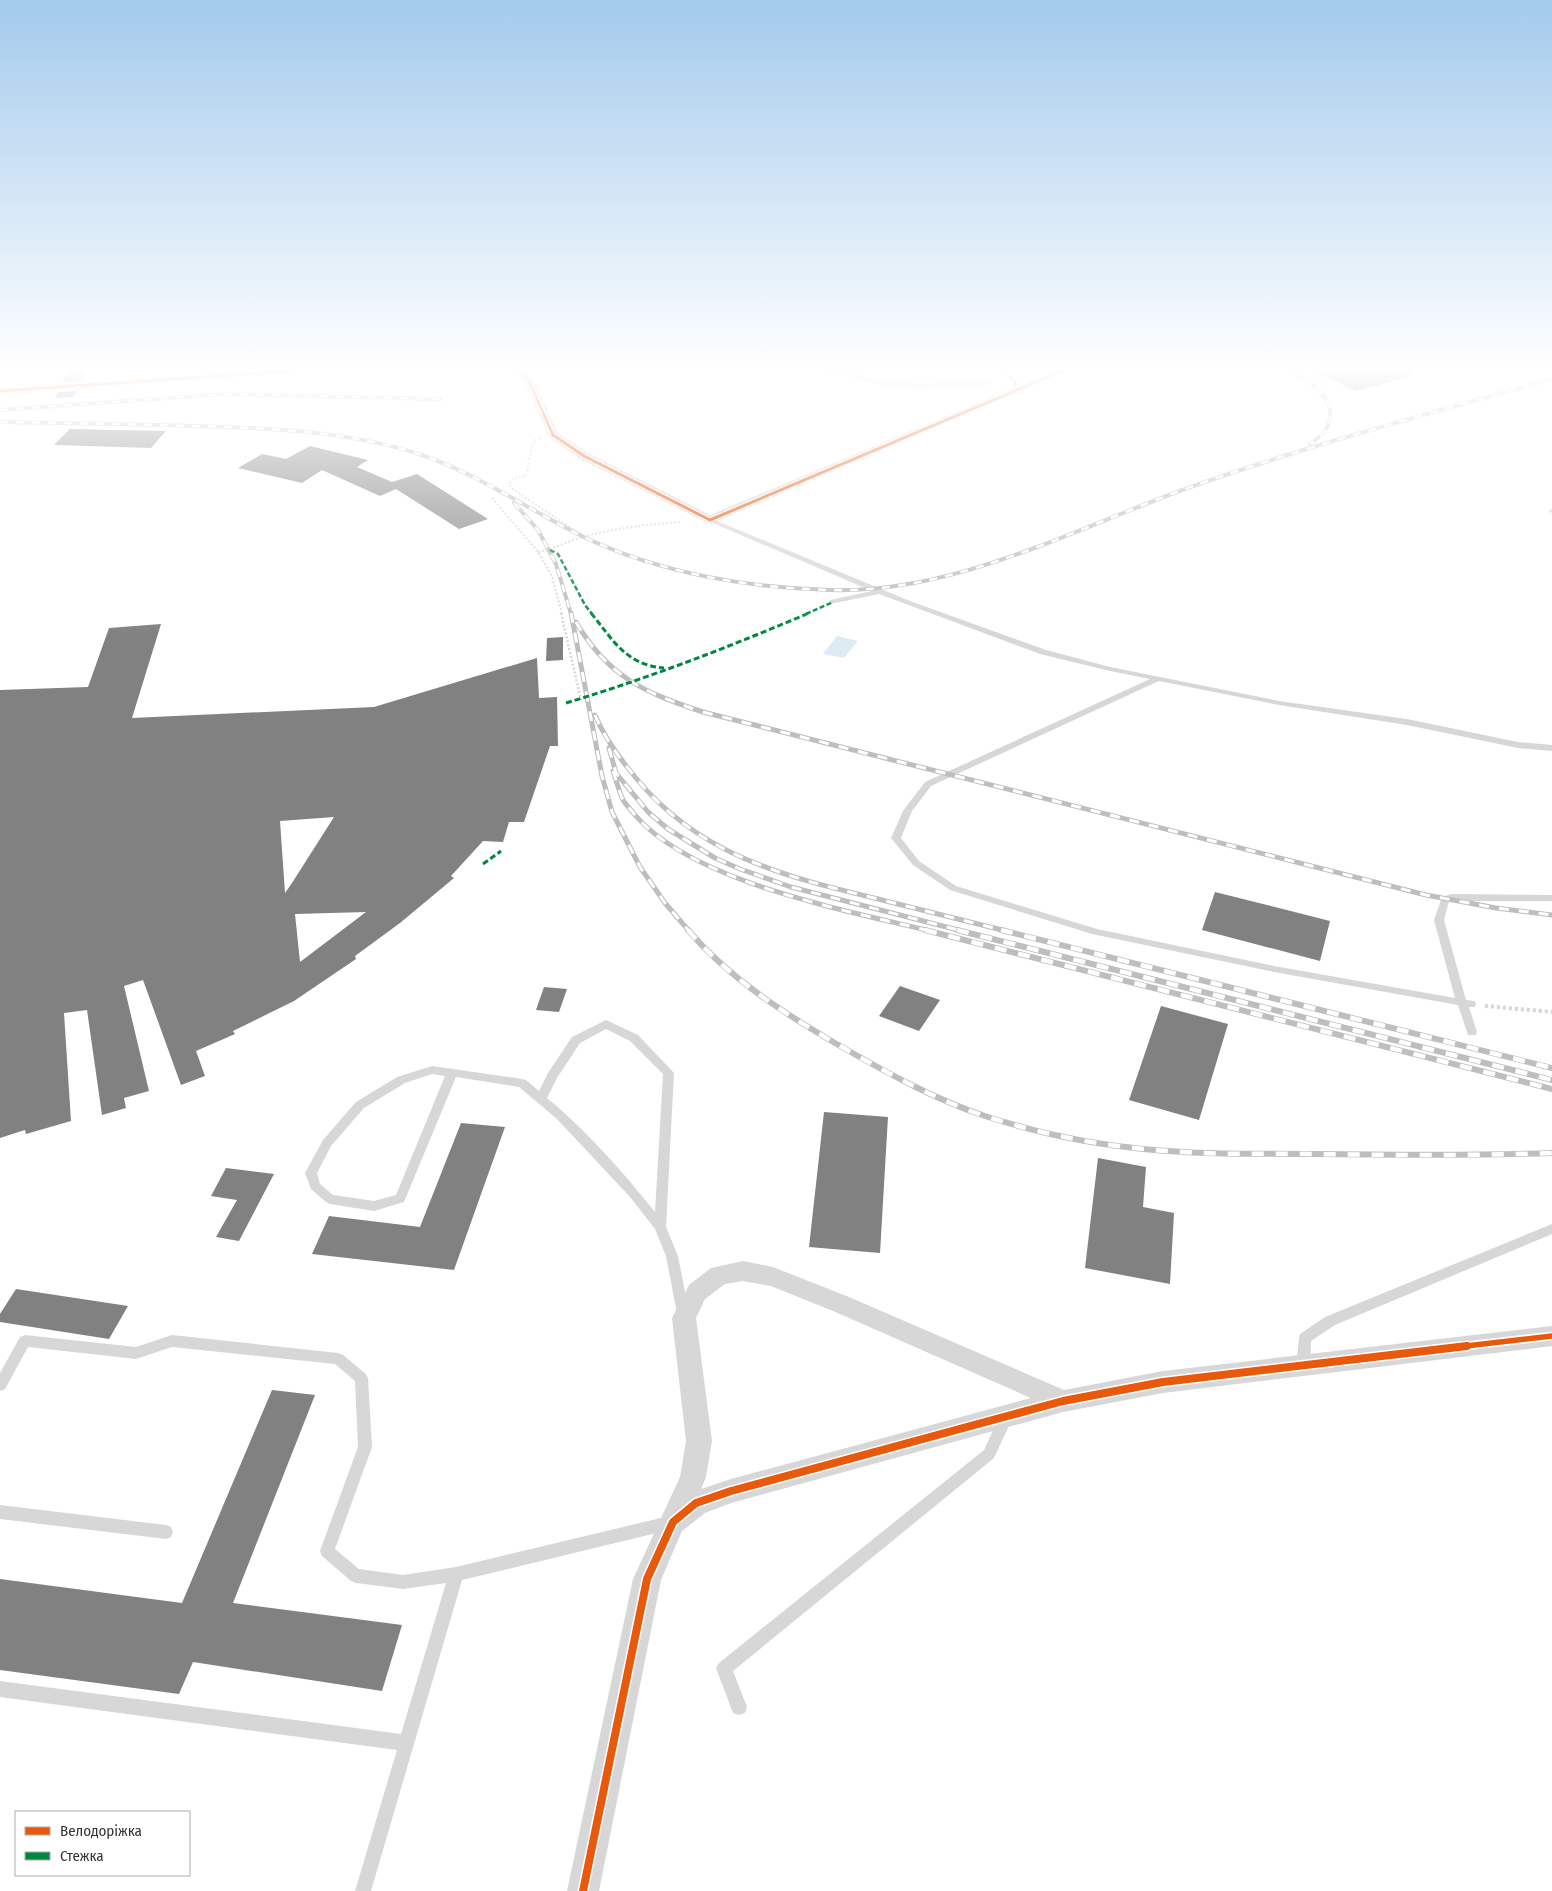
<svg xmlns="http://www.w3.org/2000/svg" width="1552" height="1891" font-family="'Fira Sans Condensed',sans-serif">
	<rect width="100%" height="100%" fill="#fff"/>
	<!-- water -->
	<path fill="#ddebf3" d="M837,636L858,641L844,658L823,654Z"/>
	<!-- building -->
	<path fill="#818181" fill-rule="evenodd" d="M68,371H87L82,380L63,382Z
		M1313,371H1410L1411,376L1356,391Z
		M77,391L73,397L55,398L58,392Z
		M70,429L166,431L151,448L54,445Z
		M310,446L368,460L357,467L392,482L417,474L488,519L459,529L396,489L380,496L322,470L302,483L238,468L262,454L286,459Z
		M161,624L132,718L374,707L537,658L539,698L557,697L558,746H550L524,822H509L503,842L483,841L451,876L454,878L400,923L355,956L356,959L294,1001L233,1031L235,1034L196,1051L205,1076L181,1085L143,980L124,986L149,1091L124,1098L126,1108L102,1115L87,1010L64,1013L71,1121L26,1134L25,1130L0,1138V690L88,687L109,628ZM334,817L292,883L285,893L280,821ZM366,912L300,962L295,914Z
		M563,637V660L546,661L547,638Z
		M1215,892L1330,921L1320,961L1202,930Z
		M900,986L940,1000L919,1031L879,1016Z
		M544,987L567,989L559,1012L536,1010Z
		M1161,1006L1228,1024L1199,1120L1129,1100Z
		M824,1112L888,1117L880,1253L809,1247Z
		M461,1123L505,1127L454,1270L312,1254L329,1216L420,1227Z
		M1098,1158L1146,1167L1143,1207L1174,1213L1170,1284L1085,1268Z
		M226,1168L274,1174L239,1241L216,1237L237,1200L211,1196Z
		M16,1289L128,1306L109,1339L0,1322V1314Z
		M272,1390L315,1395L233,1603L402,1625L382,1691L193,1662L179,1694L0,1670V1579L182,1603Z"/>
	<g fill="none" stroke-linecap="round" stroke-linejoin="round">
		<!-- path-far2 -->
		<path stroke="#d6d6d6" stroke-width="2" stroke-dasharray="2 2" stroke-linecap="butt" d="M540,438L535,440L531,450L526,476L514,478L509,484L511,488L583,536
			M492,498L538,552L552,576L562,614
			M538,552C555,549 569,540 586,536C617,528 649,524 681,522"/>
		<!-- path-far1 -->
		<path stroke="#d6d6d6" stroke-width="2.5" stroke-dasharray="2 2" stroke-linecap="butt" d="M561,613L581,700"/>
		<!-- path -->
		<path stroke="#d6d6d6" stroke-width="4" stroke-dasharray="3 3" stroke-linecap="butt" d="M1485,1006L1552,1012"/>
		<!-- service -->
		<path fill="#d7d7d7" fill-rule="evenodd" d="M1552,509V513L1549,512V510Z
			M710,518L910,601L1046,650L1110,667L1279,701L1407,719L1518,742L1552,745V751L1518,748L1407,725L1279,705L1159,681L931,786L912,811L901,838L919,861L956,886L1097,929L1274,966L1455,998L1434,920L1442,897L1451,894L1552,895V901H1449L1444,920L1466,1000L1475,1001L1476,1004L1475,1007H1469L1477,1032L1476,1035H1468L1458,1005L1274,972L1092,934L950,890L913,865L891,838L903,811L925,782L1150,679L1110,671L1040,654L879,594L830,604V600L872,591L708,521L707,520Z
			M606,1020L638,1035L674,1073L666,1227L678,1256L689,1313L687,1317L683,1318L679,1317L677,1313L666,1256L655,1229L630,1197L557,1119L519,1087L456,1077L404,1202L374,1211L330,1204L326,1202L311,1189L305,1173L323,1140L356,1102L397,1077L432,1066L522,1079L526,1080L539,1091L548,1073L572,1037ZM606,1029L630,1041L663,1074L655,1212C624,1173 585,1129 547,1098L557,1078L580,1043ZM432,1074L445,1076L396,1195L374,1201L333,1195L320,1184L317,1173L331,1146L364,1108L405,1083Z
			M1552,1224V1234L1335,1325L1311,1341L1310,1367L1308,1371L1303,1373L1298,1371L1296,1367L1299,1338L1300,1334L1325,1317Z
			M25,1335L136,1347L172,1335L338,1353L343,1355L366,1374L368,1378L372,1447L335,1549L359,1569L403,1575L456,1567L669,1516L674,1518L676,1523L674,1528L669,1530L462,1580L371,1891H355L397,1750L0,1697V1681L401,1734L446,1583L403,1589L356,1583L351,1581L322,1556L320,1551L358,1447L355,1381L335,1364L172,1347L136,1359L28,1347L5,1389L0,1391V1373L20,1337Z
			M1006,1411L1011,1413L1013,1417L994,1458L733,1671L747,1707L745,1713L739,1715L733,1713L716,1668L719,1663L984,1450L1001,1413Z
			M0,1505L166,1525L171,1527L173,1532L171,1537L166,1539L0,1519Z"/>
		<!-- minor -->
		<path fill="#d7d7d7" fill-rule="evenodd" d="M247,371H294L289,374L0,394V388Z
			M515,371H526L534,381L558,433L588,453L710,515L1054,371H1067L710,524L580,459L549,437L524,382Z
			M826,371C849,371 869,377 891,381C922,385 954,381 985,380L990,383L985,386L921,389L892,387L827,373Z
			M743,1261L773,1267L849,1297L1064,1390L1163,1371L1552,1326V1346L1163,1393L1063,1412L731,1503L705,1513L682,1531L661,1580L599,1891H567L633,1579L680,1477L686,1441L672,1318L689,1285L711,1268ZM743,1281L771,1286L833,1311L1031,1398L731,1479L701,1489L706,1477L712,1441L696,1318L705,1299L725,1284Z"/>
		<!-- rail-far2 casing -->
		<g stroke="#bebebe" stroke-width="4">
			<path id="rail-far2" d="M1289,371C1323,385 1351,417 1310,444
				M0,410L226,394L441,399
				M0,422C65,423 130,424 195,426C270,428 347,431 419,454C479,474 530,511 586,538C660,573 749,588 830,590C959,594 1083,524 1202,483C1317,443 1435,412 1552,379
				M514,503L538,530L556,564L571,614"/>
		</g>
		<!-- rail-far1 casing -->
		<g stroke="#bebebe" stroke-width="5">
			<path id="rail-far1" d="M571,613L602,776L612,812L640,867L665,903L689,931
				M576,622C608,677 645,693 703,712L1426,895L1496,908L1552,915
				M595,715C605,739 620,759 636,778C698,854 782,876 874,898C918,909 962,920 1006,931
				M609,748L616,773L648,812L668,829L715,858L740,869L791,887L962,931
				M613,771C616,780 619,791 623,800C626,805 631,810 635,815C692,882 845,910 930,931"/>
		</g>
		<!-- rail casing -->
		<g stroke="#bebebe" stroke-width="6">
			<path id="rail" d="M688,930C728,977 782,1012 835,1043C882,1070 933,1099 985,1116C1049,1137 1118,1149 1185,1152C1227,1155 1269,1153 1311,1154C1391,1155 1472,1156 1552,1153
				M925,930L1552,1089
				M957,930L1552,1080
				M1001,930L1552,1068"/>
		</g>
		<!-- rail-far2 -->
		<use href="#rail-far2" stroke="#fff" stroke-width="2.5" stroke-dasharray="8" stroke-linecap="butt"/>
		<!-- rail-far1 -->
		<use href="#rail-far1" stroke="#fff" stroke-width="3" stroke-dasharray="10" stroke-linecap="butt"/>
		<!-- rail -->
		<use href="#rail" stroke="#fff" stroke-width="4.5" stroke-dasharray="12" stroke-linecap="butt"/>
		<!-- quiet-far1 -->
		<path stroke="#00873e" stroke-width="2.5" stroke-dasharray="5 2.5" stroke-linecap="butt" d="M1003,371L1015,382L1017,390
			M550,550L558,554L585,605L592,614
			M806,614L833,602"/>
		<!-- quiet -->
		<path stroke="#00873e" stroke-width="3" stroke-dasharray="6 3" stroke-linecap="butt" d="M591,613C613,640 626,665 664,668
			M566,703C649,678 729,647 809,613
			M483,864L501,851"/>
		<!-- cycleway-far2 casing -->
		<g stroke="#fff" stroke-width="5">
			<path id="cycleway-far2" d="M520,371L529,381L553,435L584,456L710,520L1062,371
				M0,391L289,371"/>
		</g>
		<!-- cycleway-far1 casing -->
		<g stroke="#fff" stroke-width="9">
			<path id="cycleway-far1" d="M1457,1347L1552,1336"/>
		</g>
		<!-- cycleway casing -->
		<g stroke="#fff" stroke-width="11">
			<path id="cycleway" d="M583,1891L647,1579L673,1522L696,1503L731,1491L1063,1401L1163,1382L1467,1346"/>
		</g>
		<!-- cycleway-far2 -->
		<use href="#cycleway-far2" stroke="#e8590c" stroke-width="3"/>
		<!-- cycleway-far1 -->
		<use href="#cycleway-far1" stroke="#e8590c" stroke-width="5.5"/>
		<!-- cycleway -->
		<use href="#cycleway" stroke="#e8590c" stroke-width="8"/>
	</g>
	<!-- sky -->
	<linearGradient id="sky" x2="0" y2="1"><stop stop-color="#a3caec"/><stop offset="0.58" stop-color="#fff"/><stop offset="1" stop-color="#fff" stop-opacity="0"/></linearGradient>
	<rect width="1552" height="635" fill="url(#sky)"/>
	<!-- legend -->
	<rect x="15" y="1811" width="175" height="65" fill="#ffffff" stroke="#adadad"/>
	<rect x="25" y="1827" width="25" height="8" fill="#e8590c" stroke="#adadad"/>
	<text x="60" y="1836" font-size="15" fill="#333333">Велодоріжка</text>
	<rect x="25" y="1852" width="25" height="8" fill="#00873e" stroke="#adadad"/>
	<text x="60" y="1861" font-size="15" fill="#333333">Стежка</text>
</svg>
